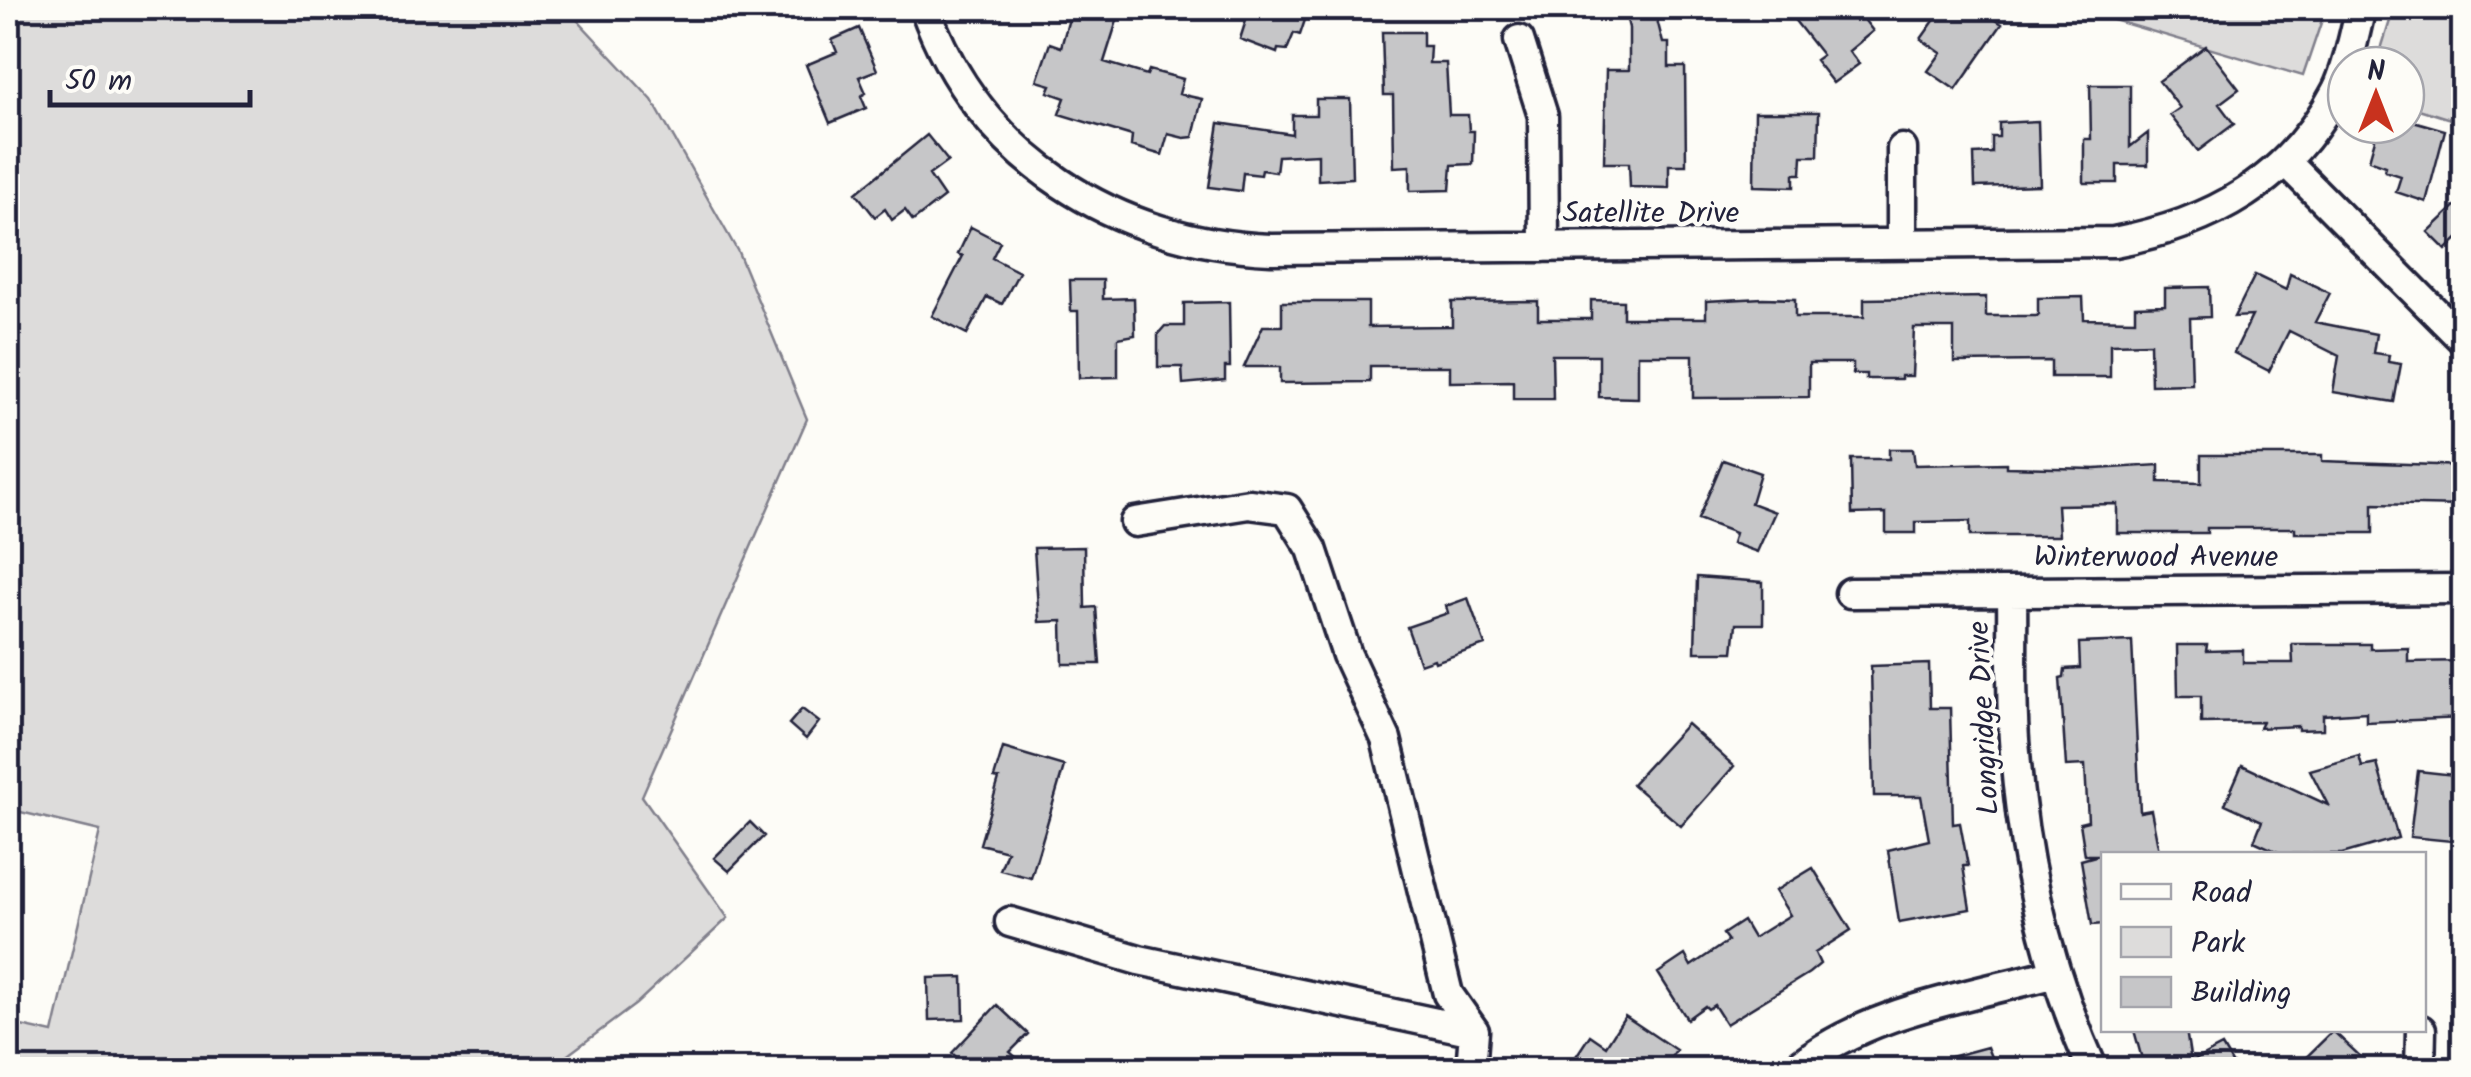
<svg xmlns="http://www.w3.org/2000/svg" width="2471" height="1077" font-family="Kalam,sans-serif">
	<rect width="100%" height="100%" fill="#fdfcf7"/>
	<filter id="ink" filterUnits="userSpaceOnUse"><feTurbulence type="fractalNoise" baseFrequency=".01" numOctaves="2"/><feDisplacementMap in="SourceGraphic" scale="20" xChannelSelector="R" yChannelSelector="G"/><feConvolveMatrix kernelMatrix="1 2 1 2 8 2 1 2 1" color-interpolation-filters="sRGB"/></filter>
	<g filter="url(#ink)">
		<!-- green -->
		<path fill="#dddcdb" stroke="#807f8b" stroke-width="2.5" d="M8,8H566L652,100L738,252L807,419L642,796L728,918L636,1004L549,1069H8V1023L53,1033L100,831L8,809Z
			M2073,8H2326L2303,76Z
			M2394,8H2463V123L2406,105V65H2376Z"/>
		<!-- building -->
		<path fill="#c6c6c8" stroke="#22223b" stroke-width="2.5" d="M1072,8H1121L1104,62L1147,75L1149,70L1183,79L1179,94L1202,99L1193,137L1184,138L1168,134L1162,155L1131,146L1132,136L1059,114L1065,98L1048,92L1051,85L1037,81L1050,43L1061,47Z
			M1250,8H1309L1300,35L1294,33L1287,50L1278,49L1277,53L1240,39Z
			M1624,8H1654L1663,43H1669V67H1685L1686,165H1669V188L1630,187L1629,163H1604L1606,70H1629V28Z
			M1785,8H1855L1873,31L1849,51L1859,64L1833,83L1815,60L1822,55Z
			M1943,8H1978L2002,24L1956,90L1928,71L1941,53L1921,39Z
			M859,28L877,70L859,77L866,93L861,96L866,108L830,123L806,65L837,52L832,40Z
			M1382,32H1423V46H1430L1429,63H1446L1449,115H1468L1469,131H1474L1473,164L1452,165L1450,190L1410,191V166L1394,167L1393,95H1384Z
			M2206,46L2239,89L2219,104L2234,124L2198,151L2170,115L2180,108L2159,81Z
			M2090,85H2130V147L2148,133V165H2117V183H2084V139H2091Z
			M1316,99H1350L1352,178L1318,180V154L1278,156L1276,172L1262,170L1261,175L1243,173L1241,191L1209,187L1219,123L1292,134V115H1316Z
			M1755,112H1819L1818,156H1802L1801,174H1794V187L1754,186Z
			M2406,119L2445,130L2426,202L2396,192L2401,176L2385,171L2386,166L2369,160L2379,125H2406Z
			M2038,121L2040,185L1975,187L1974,154L1992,153V137H1999V123Z
			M927,135L948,161L929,175L944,197L913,221L905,210L892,220L885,209L875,217L856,193Z
			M2464,198V233L2446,250L2428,232Z
			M971,227L1000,242L992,258L1019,272L1002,304L987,297L967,334L932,316L963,256L958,254Z
			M2290,274L2330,293L2315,322L2376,334L2373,353L2389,355L2388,362L2401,364L2394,402L2333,392L2339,356L2289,331L2269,371L2234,353L2252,316L2234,317L2255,275L2286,290Z
			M1070,280H1103V299L1134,298L1135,335L1118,338V377L1079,378L1078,311H1071Z
			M2209,287L2210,317L2190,318L2192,384L2151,385L2150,343L2110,344V377H2051V361L1954,362V328H1914L1912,376H1901V379H1866V374H1853V363H1809V397L1693,398V355H1638V398L1599,397V355H1552L1553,399H1513V381L1450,382V366H1370V382L1280,383V367H1244L1263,326H1282V302H1368V327L1452,326V302L1538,301V319H1591V300L1623,301V318H1706V301L1763,298L1795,299V317H1864V299L1986,297V316H2038V298L2083,297L2084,319L2135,320V306L2165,305V288Z
			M1229,302L1230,367H1225V380L1183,384L1182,367H1158V334L1165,326H1184V303Z
			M1889,449H1913L1915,465L2006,463V467L2095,469L2159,465V482L2201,483V455H2322V461L2464,466V506L2373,504V533H2295V528H2207V533H2117V504L2057,505L2059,536H1970V521L1916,522V533H1886V513L1852,514L1851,459H1889Z
			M1723,460L1760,473L1751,503L1775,512L1757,552L1732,543L1735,533L1698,519Z
			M1084,547L1085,608L1096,607L1100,664H1063L1062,621L1039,622L1034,548Z
			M1697,577L1763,582V624H1736L1733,652H1695Z
			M1468,598L1485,645L1435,662L1434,659L1420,664L1407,627L1448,613L1446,606Z
			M2132,641L2140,812L2151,810L2159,851L2104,854V924L2092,925L2081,860L2099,855H2085L2080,823L2088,821L2085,765L2066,766L2060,678L2064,677L2065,669L2080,668L2079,643Z
			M2292,644H2370V649L2408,648V662L2464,661V718L2366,722V712L2323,715V729L2298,730V726L2259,728L2262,722L2201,723V696H2178L2177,645H2207L2206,651L2243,650V663H2293Z
			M1929,664L1930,708H1950L1953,824L1960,823L1963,839L1968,866H1963L1970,909L1899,922L1888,850L1929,840L1921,796H1874L1871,666Z
			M802,709L819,722L806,739L789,724Z
			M1687,724L1734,766L1681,826L1632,784Z
			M1003,748L1064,766L1031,878L1000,870L1007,851L980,844L999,779L994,778Z
			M2359,756L2362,767L2377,764L2398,838L2342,854H2282L2254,841L2262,821L2225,804L2242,765L2328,805L2310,770Z
			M2418,771L2464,776V816L2454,815L2451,841L2410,837Z
			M750,822L764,836L729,871L714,858Z
			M1813,868L1851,930L1815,953L1820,964L1809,973L1726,1024L1714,1005L1708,1009L1705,1006L1687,1019L1658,973L1685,955L1691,966L1728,941L1723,934L1743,921L1753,938L1790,915L1775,891Z
			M963,977L964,1019L929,1020L928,978Z
			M997,1005L1028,1034L1010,1052L1018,1059L1008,1070H969L952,1053Z
			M1625,1016L1676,1050L1663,1070H1567L1590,1035L1606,1046Z
			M2134,1030H2186L2191,1062L2222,1046L2236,1070H2145Z
			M2333,1031L2361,1057L2349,1070H2293Z
			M1987,1047L1996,1070H1929L1928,1063Z"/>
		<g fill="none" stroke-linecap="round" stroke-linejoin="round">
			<!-- minor casing -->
			<g stroke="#22223b" stroke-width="35">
				<path id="minor" d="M925,8C978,158 1116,243 1271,249L2114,242C2211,224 2290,181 2337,90C2349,66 2354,34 2361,8
					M1519,40L1543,116L1544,247
					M1902,149V244
					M2285,161L2464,341
					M1135,522L1249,504L1287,509L1312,549L1347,655L1386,739L1448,994L1474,1031
					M2012,592C2013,645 2010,699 2015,752C2023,861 2048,970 2093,1070
					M1850,593L2464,589
					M1010,922L1139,960L1474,1031
					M1471,1070L1474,1031
					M1794,1070C1863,1011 1971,996 2056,973
					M2420,1070L2421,1030"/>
			</g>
			<!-- minor -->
			<use href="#minor" stroke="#fdfcf7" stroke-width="28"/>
		</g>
	</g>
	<g text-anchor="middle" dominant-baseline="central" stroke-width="9" stroke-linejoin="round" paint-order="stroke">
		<!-- street labels -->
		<g font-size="30" fill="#22223b" stroke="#fdfcf7">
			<text x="1651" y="214">Satellite Drive</text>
			<text x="2156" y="558">Winterwood Avenue</text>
			<text transform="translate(1985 718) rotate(-93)">Longridge Drive</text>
		</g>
	</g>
	<!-- margin -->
	<rect width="2471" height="1077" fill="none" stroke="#fdfcf7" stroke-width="40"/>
	<rect x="20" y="20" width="2431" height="1037" fill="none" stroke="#22223b" stroke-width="4" filter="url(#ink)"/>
	<!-- legend -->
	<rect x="2101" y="852" width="325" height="180" fill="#fdfcf7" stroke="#a5a5ac" stroke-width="2.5"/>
	<rect x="2121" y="884" width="50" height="15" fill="#fdfcf7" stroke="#a5a5ac" stroke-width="2.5"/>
	<text x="2191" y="902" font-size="30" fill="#22223b">Road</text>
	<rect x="2121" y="927" width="50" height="30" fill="#dddcdb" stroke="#a5a5ac" stroke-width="2.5"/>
	<text x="2191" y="952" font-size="30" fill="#22223b">Park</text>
	<rect x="2121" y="977" width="50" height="30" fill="#c6c6c8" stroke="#a5a5ac" stroke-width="2.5"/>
	<text x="2191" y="1002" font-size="30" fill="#22223b">Building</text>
	<!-- north arrow -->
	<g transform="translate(2376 95)"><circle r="48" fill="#fdfcf7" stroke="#a5a5ac" stroke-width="2.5"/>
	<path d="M0-8L18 38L0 25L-18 38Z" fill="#c8321e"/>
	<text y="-15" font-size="28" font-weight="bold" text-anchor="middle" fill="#22223b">N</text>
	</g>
	<!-- scale -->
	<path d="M50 90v15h200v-15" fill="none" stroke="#22223b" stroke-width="5"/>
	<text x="65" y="90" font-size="30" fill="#22223b" stroke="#fdfcf7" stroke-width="8" paint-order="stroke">50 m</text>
</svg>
